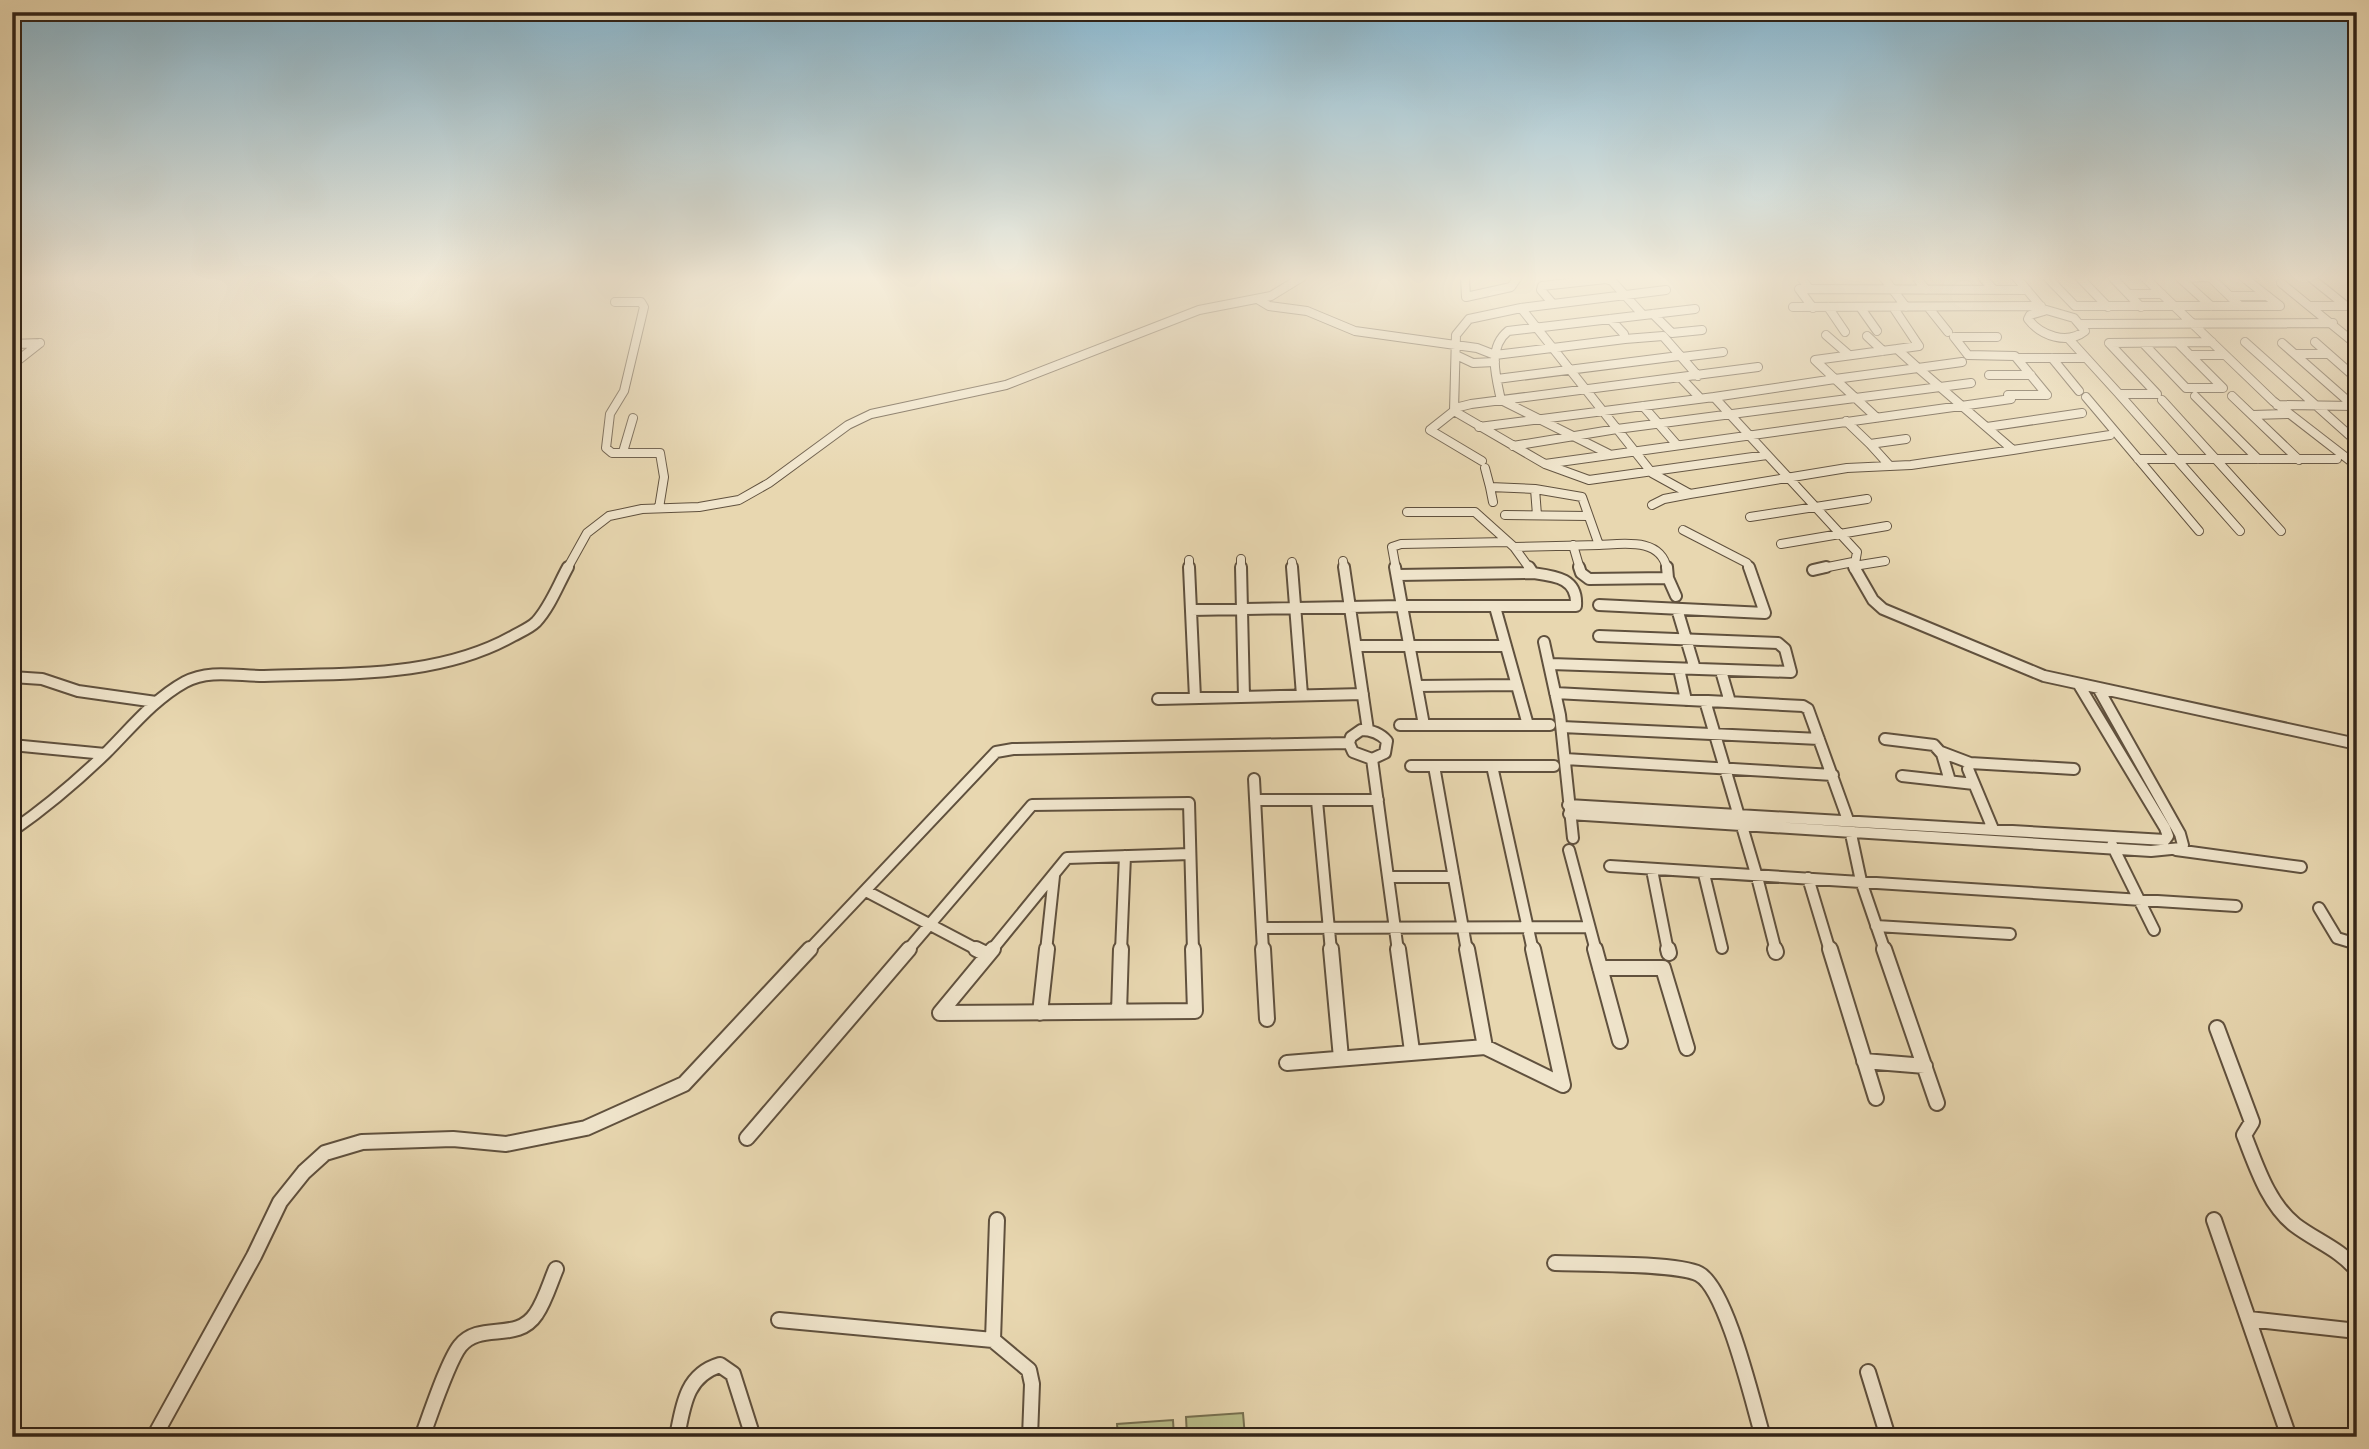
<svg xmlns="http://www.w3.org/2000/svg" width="2369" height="1449" font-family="'IM FELL DW Pica',serif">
	<rect width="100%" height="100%" fill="#e8d7b0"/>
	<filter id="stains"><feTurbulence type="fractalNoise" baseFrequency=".00286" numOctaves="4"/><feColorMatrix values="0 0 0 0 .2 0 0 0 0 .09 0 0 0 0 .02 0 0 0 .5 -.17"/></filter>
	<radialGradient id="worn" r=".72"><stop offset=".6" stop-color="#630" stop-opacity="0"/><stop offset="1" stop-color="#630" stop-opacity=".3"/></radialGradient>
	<!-- green -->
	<path fill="#b9bd89" stroke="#767050" stroke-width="2" d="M1243,1413L1245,1437H1187L1186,1417Z
		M1173,1420L1174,1437H1118L1117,1424Z"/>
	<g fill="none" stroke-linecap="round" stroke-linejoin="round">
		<!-- street-far2 casing -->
		<g stroke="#60513e" stroke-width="10">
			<path id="street-far2" d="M1465,277L1466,297L1511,287L1518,277
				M1801,277L1809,289
				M1883,277L1906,307
				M1916,277L1926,290
				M1982,277L1993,289
				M2016,277L2043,309L2074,318L2085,331C2067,345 2041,336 2028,319L2030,315L2044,311
				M2047,277L2075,306H2280L2243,277
				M2079,277L2108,307
				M2144,277L2273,401L2357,466
				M2310,277L2346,306H2311
				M2113,278L2141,307
				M2281,283L2357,345
				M2129,294H2162
				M2231,296H2267
				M1259,300L1269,306L1307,311L1355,331L1477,348L1495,355
				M615,302H641L644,307L624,391L610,414L606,448L612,453H660L664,477L659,508
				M1553,304L1541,290L1542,286L1606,279L1612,281L1643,315
				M2211,306L2180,278L2210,277L2240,306
				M1793,307L2041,306
				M1828,307L1845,332
				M1860,307L1877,331
				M1893,307L1919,346L1897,349
				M1928,307L1948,332
				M1521,308L1652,473L1690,494L1847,468L1911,465L2013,450
				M1813,308L1799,289L2027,290
				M1653,314L1672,333L1702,330
				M2082,324L2333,323
				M1826,335L1849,355
				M1867,336L1883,351
				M1954,337L1968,355L2015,356L2047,395
				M1954,337H1997
				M2068,338L2119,394H2157L2109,343L2212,342
				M1625,339L1663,336L1698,376
				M2245,342L2357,442
				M2315,342L2357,379
				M2143,343L2186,388H2223L2178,343
				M2282,343L2357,409
				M12,344L40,343
				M1897,349L1918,368L1835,379L1815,360Z
				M2295,354H2328
				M1456,355L1473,363L1495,362
				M1495,355L1625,339L1624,334L1610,319
				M2190,355H2224
				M1682,357L1723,352
				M2017,358H2086
				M2052,358L2079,391
				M12,365L40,343
				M1918,368L2013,450L2110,435
				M1918,368L1962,362
				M1989,375H2031
				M1681,378L1700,398
				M1497,379L1679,356
				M2119,394L2240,531
				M2008,395H2047
				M2195,396L2258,459
				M2232,396L2299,460
				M2086,397L2199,531
				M2162,400L2281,531
				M2277,405L2354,406
				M1643,406L1677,445
				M12,410H17
				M1454,411L1545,464L1589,480L1767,455
				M1454,411L1456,335L1469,319L1521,308L1666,290
				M2252,415L2287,414
				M1846,421L1870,444L1906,439
				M1479,427L1714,397
				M1987,427L2082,413
				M1870,444L1889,465
				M1513,446L1617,429L1971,383
				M623,452L633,418
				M1609,454L1501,400C1496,377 1487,348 1508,331L1695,309
				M2138,459H2337
				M1482,461L1430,430L1459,407L1471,404L1758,367
				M1545,464L2011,399
				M1485,468L1490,487
				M1535,489L1537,515
				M1493,502L1490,487L1535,489L1582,497L1599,545L1514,547
				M1652,505L1664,499L1690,494
				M1407,512H1475L1514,547L1530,569
				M1505,515L1588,516
				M1750,517L1867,499
				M1683,530L1747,563L1749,569
				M1781,544L1887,526
				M1573,545L1580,569
				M1599,545C1623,544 1661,537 1667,569
				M1241,559V569
				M1189,560V569
				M1343,561L1344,569
				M1292,562L1293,569
				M1854,566L1885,561
				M567,569L587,533L609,516L642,509L699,507L739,500L769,483L848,425L871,414L1006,385L1199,310L1271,296L1302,277
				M1396,569L1392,547L1401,544L1508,542
				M1818,569L1853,562
				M1854,569L1857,552L1714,397L1835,379L1877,418"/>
		</g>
		<!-- street-far1 casing -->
		<g stroke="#60513e" stroke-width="14">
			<path id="street-far1" d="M1189,567L1195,698
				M1241,567L1244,697
				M1292,567L1302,695
				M1344,567L1368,730
				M1579,567L1581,573L1589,579L1668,578L1667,567
				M1854,567L1873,600L1883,609L2044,676L2357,744
				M1813,570L1826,567
				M1398,575L1533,573L1529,567
				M1668,578L1676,596
				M1599,605L1765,613L1749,567
				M1495,607L1528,725
				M1677,609L1695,669
				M1191,610L1402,606L1395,567
				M1544,642L1560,715L1573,838
				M1357,646H1506
				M1551,664L1791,672L1785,649L1778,643L1599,636
				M1679,669L1686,700
				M1721,671L1730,702
				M12,677L42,679L78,691L156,702
				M1417,686L1516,685
				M1555,693L1803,706L1808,709L1848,820L1861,881L1885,951
				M1158,699L1363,694
				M1705,701L1757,877L1776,951
				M1400,725H1550
				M1424,725L1402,606H1576C1578,578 1555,576 1533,573
				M1562,727L1819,739
				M1361,730C1372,730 1380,733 1387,741L1385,753L1372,759L1353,752L1349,743L1351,737Z
				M1885,739L1934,745L1942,754L1950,781
				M12,745L105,754
				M1941,752L1970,763
				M1372,759L1398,951
				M1565,759L1833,775
				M1411,766H1554
				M1434,766L1467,951
				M1492,766L1533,951
				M1902,776L1974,784
				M1254,779L1263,951
				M1255,800H1378
				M1317,801L1331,951
				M1568,805L2165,840L2168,836L2165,828L2079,685
				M1569,814L2151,851L2181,848L2183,845L2180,834L2098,688
				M1993,829L1968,769L1970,763L2074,769
				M12,831C45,808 77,781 106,753C131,728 154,699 185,682C209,669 237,676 264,676C347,673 438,678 513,636C520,632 530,628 536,622C550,607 558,585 568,567
				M2112,845L2154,930
				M1569,850L1596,951
				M2176,850L2301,867
				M1610,866L2236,906
				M1652,870L1668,951
				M1704,874L1722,948
				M1388,877H1454
				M1808,878L1830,951
				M866,891L980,951
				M2319,908L2337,938L2357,944
				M1876,926L2010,934
				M1262,928L1589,927
				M808,951L996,752L1013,749L1349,743
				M907,951L1032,805L1189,803L1193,951
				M991,951L1067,858L1190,854
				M1046,951L1054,876
				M1121,951L1125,856"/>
		</g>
		<!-- street casing -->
		<g stroke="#60513e" stroke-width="18">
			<path id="street" d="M976,949L988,955
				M1263,949L1267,1019
				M1331,949L1341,1058
				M1398,949L1412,1051
				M1467,949L1485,1047
				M1533,949L1563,1085
				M1595,949L1620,1041
				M1668,949L1669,953
				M1775,949L1776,952
				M1830,949L1876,1098
				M1884,949L1937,1103
				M1600,968H1663L1687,1048
				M1119,1012L1121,949
				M940,1013L993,949
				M940,1013L1195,1011L1193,949
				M1040,1013L1047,949
				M2217,1028L2252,1122L2244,1135C2256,1165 2268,1204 2295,1225C2316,1241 2340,1249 2357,1270
				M1864,1061L1925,1066
				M1287,1063L1485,1047L1563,1085
				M747,1138L909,949
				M2214,1220L2289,1437
				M1555,1263C1584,1264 1678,1263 1699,1274C1727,1289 1753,1404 1763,1437
				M2249,1319L2357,1331
				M779,1320L993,1340L1029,1370L1032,1384L1030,1437
				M993,1340L997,1220
				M1868,1372L1888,1437
				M154,1437L254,1256L280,1202L304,1172L325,1153L362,1142L453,1139L506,1144L586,1128L684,1084L810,949
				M422,1437C430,1416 448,1361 460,1346C480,1321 517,1343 536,1314C545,1301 550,1283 556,1269
				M677,1437C683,1406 686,1375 720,1365L733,1374L753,1437"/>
		</g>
		<!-- street-far2 -->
		<use href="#street-far2" stroke="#f0e5cc" stroke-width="8"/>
		<!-- street-far1 -->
		<use href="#street-far1" stroke="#f0e5cc" stroke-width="10"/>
		<!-- street -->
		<use href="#street" stroke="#f0e5cc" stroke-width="14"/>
	</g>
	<!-- sky -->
	<linearGradient id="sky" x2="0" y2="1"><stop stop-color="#88b6ce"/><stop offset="0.58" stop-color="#f5eddb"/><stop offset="1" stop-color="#f5eddb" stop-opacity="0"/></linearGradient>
	<rect width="2369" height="480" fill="url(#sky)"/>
	<!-- margin -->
	<rect width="2369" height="1449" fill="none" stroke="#e8d7b0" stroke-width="42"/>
	<rect x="14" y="14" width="2341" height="1421" fill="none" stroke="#322418" stroke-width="3.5"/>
	<rect x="21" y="21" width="2327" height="1407" fill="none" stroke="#322418" stroke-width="2"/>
	<rect width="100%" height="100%" filter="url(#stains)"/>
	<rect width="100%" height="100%" fill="url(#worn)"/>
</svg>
